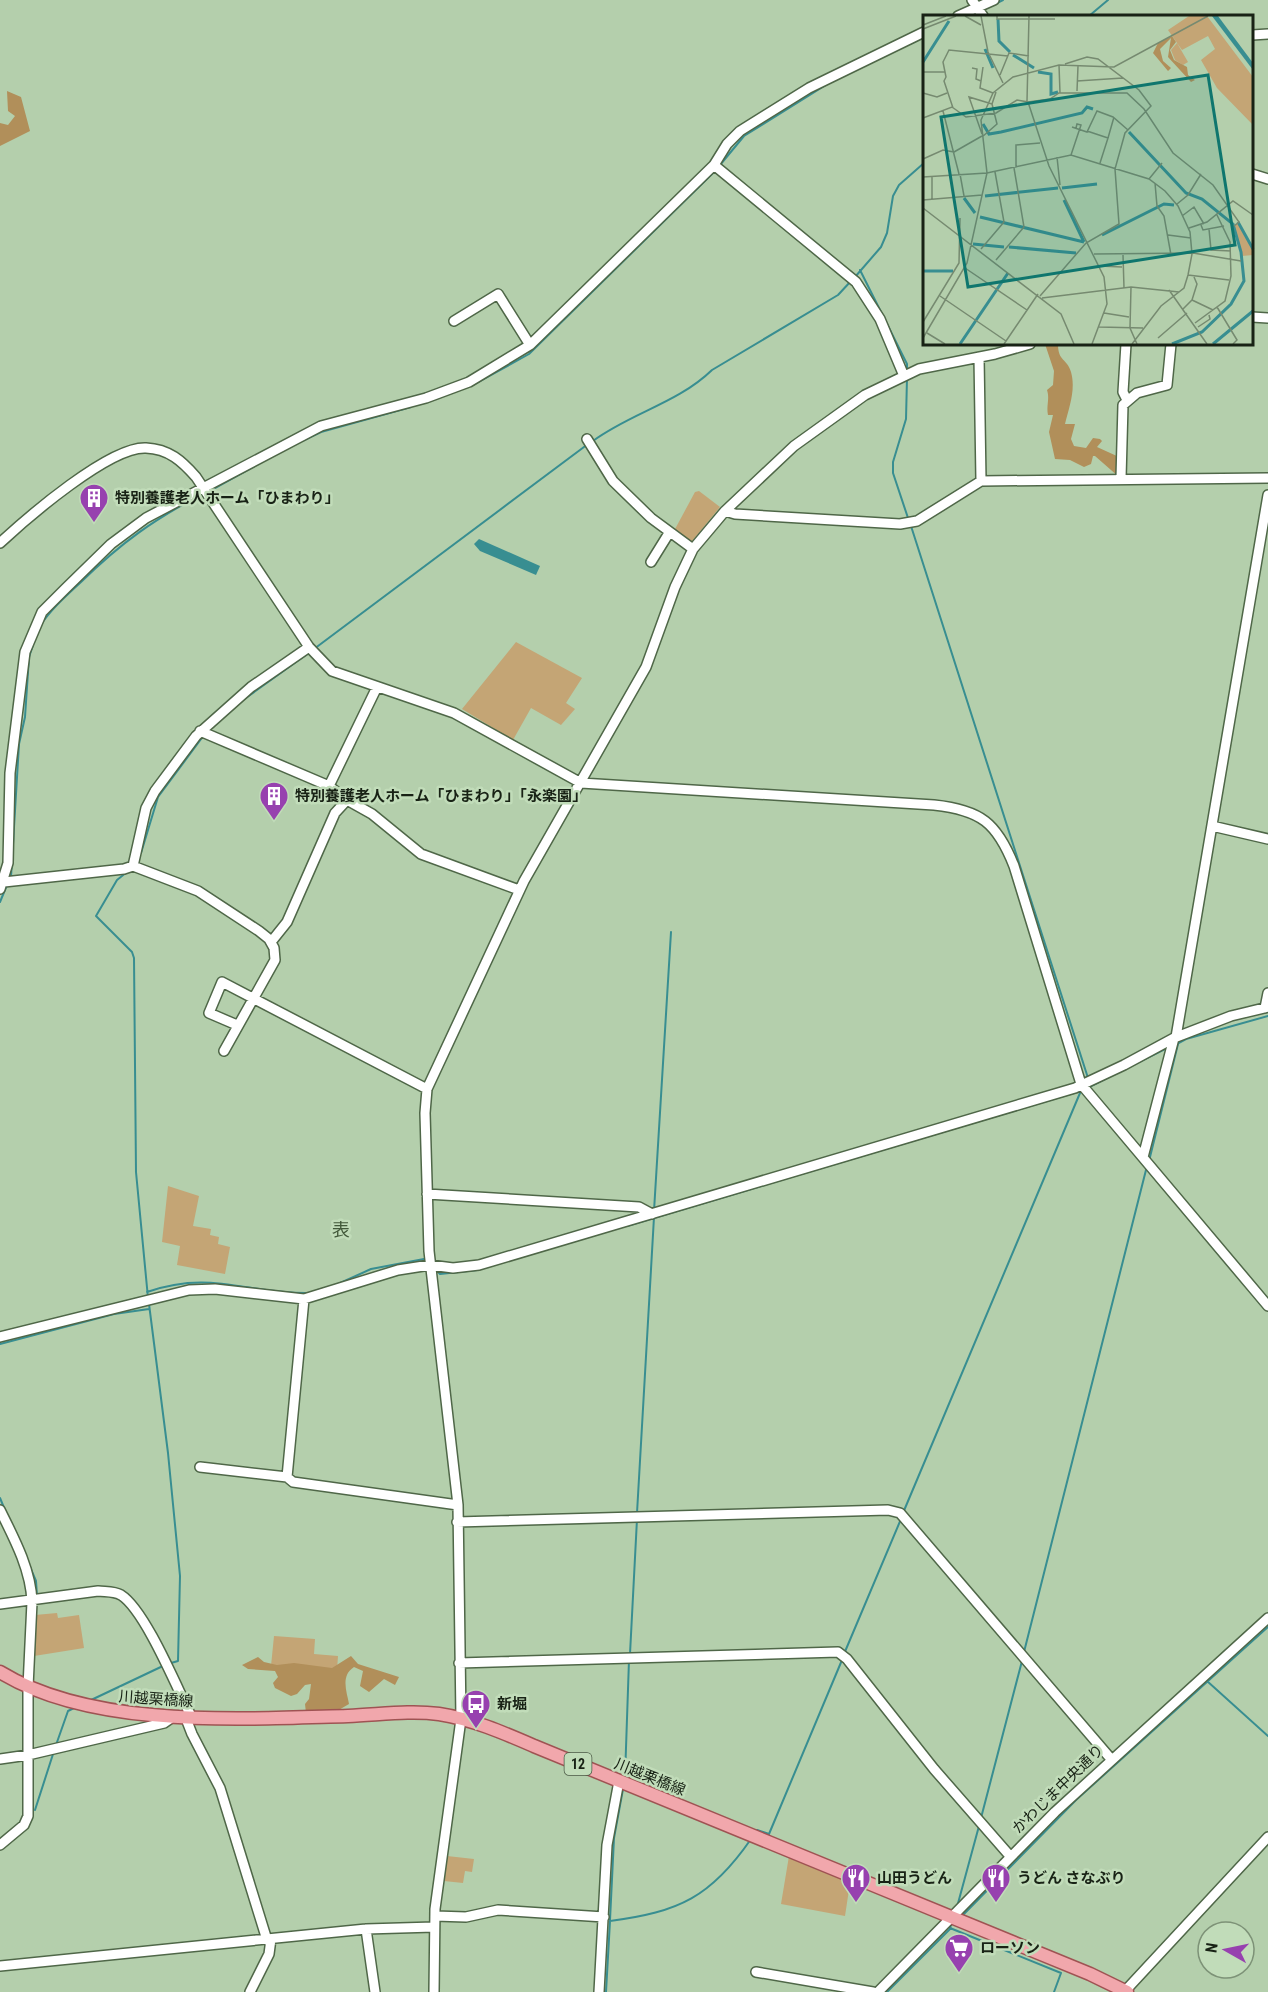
<svg xmlns="http://www.w3.org/2000/svg" width="1268" height="1992" font-family="'Roboto Condensed','Noto Sans JP',sans-serif">
	<rect width="100%" height="100%" fill="#b4cfac"/>
	<!-- green -->
	<path fill="#c4a575" d="M699,491L720,507L689,545L674,531L695,492Z
		M516,642L582,678L566,703L575,709L561,725L531,708L513,740L462,709Z
		M168,1186L199,1196L193,1226L211,1229L210,1235L219,1237L218,1244L230,1247L225,1274L177,1265L180,1246L162,1242Z
		M57,1613L58,1618L79,1615L84,1648L34,1656L35,1615Z
		M274,1636L315,1639L314,1654L338,1656L337,1670L271,1666Z
		M447,1856L474,1859L472,1872L465,1871L463,1883L444,1881Z
		M789,1856L850,1883L845,1916L781,1904Z"/>
	<!-- forest -->
	<path fill="#b18f5a" d="M7,91L21,97L30,131L0,146V123L8,125L15,116L8,111Z
		M1045,344H1058C1058,362 1067,358 1071,372C1076,390 1069,407 1065,424H1075L1071,439L1074,446L1086,448L1093,438L1100,439L1102,441L1097,447L1119,457V477L1095,456H1093L1091,464L1084,467L1070,460L1055,459L1049,432L1053,415H1048C1046,406 1050,399 1047,390L1053,385L1054,371Z
		M351,1656L358,1664L399,1677L395,1685L384,1679L369,1692L360,1686L363,1671L354,1667C340,1676 347,1692 349,1704L337,1711L306,1713L305,1704L309,1699L311,1684L305,1685L297,1694L291,1696L275,1688L273,1683L278,1677L275,1671L248,1669L242,1665L258,1657L264,1662L277,1665L294,1663L332,1668Z"/>
	<!-- water -->
	<path fill="#388e91" d="M479,539L540,566L536,575L480,551L474,544Z"/>
	<g fill="none" stroke-linecap="round" stroke-linejoin="round">
		<!-- stream -->
		<path stroke="#388e91" stroke-width="2" d="M997,3L1003,0
			M970,16L978,12
			M1089,16L1108,0
			M910,44L924,37
			M720,165L744,136L829,83
			M860,270L907,364V372
			M855,277L881,247L887,233L893,196L899,185L924,163
			M907,378L906,419L893,462V473L908,518
			M473,385L529,354L716,170
			M302,441L321,432L411,407
			M593,441C631,413 678,403 712,370L838,295L851,281
			M210,491L262,462
			M911,526L1088,1078
			M40,626C51,609 66,596 81,582C122,542 153,520 204,493
			M314,649L588,444
			M243,700L310,652
			M141,853L158,797L204,735
			M127,872L117,880L96,916L132,952L134,958L136,1172L148,1298
			M11,877L19,744L25,717L29,657L33,645
			M0,902L7,885
			M1175,1045L1186,1039L1268,1016
			M1089,1087L1167,1048
			M1149,1161L1178,1044
			M654,1211L671,932
			M627,1226L1084,1090
			M435,1269L440,1274L477,1270
			M338,1284L371,1269L424,1259L426,1261
			M147,1292C212,1269 249,1295 310,1293
			M149,1304L168,1453L180,1576L178,1661L171,1663
			M0,1344L114,1314L149,1309
			M0,1498L7,1515
			M637,1513L654,1217
			M903,1513L1080,1093
			M30,1567L36,1581L37,1596
			M1024,1652L1147,1166
			M630,1654L637,1519
			M844,1654L901,1519
			M1207,1681L1268,1736
			M89,1701L165,1665
			M56,1745L68,1711L76,1707
			M625,1777L629,1660
			M35,1810L54,1751
			M981,1818L1022,1661
			M756,1832L757,1830L769,1834L842,1660
			M957,1907L979,1826
			M961,1917L1076,1800L1268,1627
			M610,1920L614,1838L623,1789
			M952,1921L950,1928L1061,1973L1054,1992
			M606,1992L610,1921C679,1912 711,1897 751,1839
			M887,1992L951,1928"/>
		<!-- minor casing -->
		<g stroke="#4f6748" stroke-width="12">
			<path id="minor" d="M972,0L983,16
				M958,16L994,0
				M1252,35L1268,34
				M714,165L856,282L880,319L904,376
				M1252,174L1268,179
				M1252,317L1268,318
				M454,321L498,294L530,345
				M1126,344L1123,392L1127,400
				M979,357L981,481
				M587,439L613,481L651,518L693,549
				M1121,478L1123,405L1137,393L1167,385L1171,344
				M725,511L735,514L900,524L917,521L981,481L1268,478
				M0,543C28,517 110,446 146,448C169,449 182,461 196,477L309,647L332,671L454,713L581,783L934,805C981,810 997,823 1014,866L1081,1084L1268,1306
				M651,562L669,533
				M200,731L329,786L347,800
				M329,786L377,687
				M1212,826L1268,839
				M4,882L124,869L133,866
				M0,889L8,863L10,773L25,652L42,612L65,589L111,544L146,518L321,426L426,398L469,382L530,345L714,165L727,144L740,131L809,88L924,32
				M271,942L287,922L335,813L347,800L372,814L421,854L519,890
				M1265,1008L1268,993
				M237,1025L209,1013L222,982L427,1089
				M1176,1037L1268,495
				M224,1051L275,960L274,948L269,939L259,931L198,891L133,866L146,808L155,791L196,736L251,687L309,647
				M1143,1157L1174,1038
				M427,1194L639,1207L652,1214
				M304,1299L287,1477L293,1482L458,1505
				M0,1337L189,1290L215,1289L304,1299L398,1270L430,1265L453,1268L479,1265L1075,1088L1124,1065L1174,1038L1231,1016L1268,1007
				M200,1467L287,1477
				M0,1510C14,1538 31,1570 32,1602L28,1687V1816L24,1825L0,1845
				M457,1522L888,1510L900,1513L1111,1759
				M0,1604L98,1591C106,1592 114,1591 121,1595C145,1610 177,1688 191,1716
				M459,1663L838,1652L847,1659L934,1769L1010,1856
				M185,1716L192,1734L220,1788L267,1940
				M0,1759L28,1755L164,1723L174,1716
				M435,1916L466,1917L498,1910L604,1917
				M366,1929L375,1992
				M0,1966L366,1929L434,1927
				M756,1972L873,1992
				M1125,1991L1268,1837
				M250,1992L269,1954L271,1939
				M434,1992L435,1909L461,1719L458,1505L429,1251L425,1113L427,1089L524,881L646,667L675,587L693,549L725,511L794,446L865,395L919,369L995,354L1030,344
				M599,1992L607,1845L619,1781
				M878,1992L1055,1812L1268,1618"/>
		</g>
		<!-- major casing -->
		<g stroke="#9f5353" stroke-width="15">
			<path id="major" d="M0,1672C93,1729 242,1719 348,1716C378,1715 409,1710 439,1714C472,1719 504,1733 534,1746L1090,1974L1127,1992"/>
		</g>
		<!-- minor -->
		<use href="#minor" stroke="#fff" stroke-width="9"/>
		<!-- major -->
		<use href="#major" stroke="#f1a7ac" stroke-width="12"/>
	</g>
	<!-- icons -->
	<defs>
		<g id="building-pin" transform="scale(1.5)"><path d="M0 17L-7.5 6A9.5 9.5 0 1 1 7.5 6Z" fill="#9741af" stroke="#c1dcb9"/><path d="M-4-6H4V6H1V3H-1V6H-4ZM-2.5-4.3h1.7v1.8h-1.7ZM.8-4.3h1.7v1.8H.8ZM-2.5-1h1.7V.8h-1.7ZM.8-1h1.7V.8H.8Z" fill="#fff"/></g>
		<g id="bus-pin" transform="scale(1.5)"><path d="M0 17L-7.5 6A9.5 9.5 0 1 1 7.5 6Z" fill="#9741af" stroke="#c1dcb9"/><path d="M-5-6H5V4H4V6H2V4H-2V6H-4V4H-5ZM-3.5-4V0h7V-4ZM-3.5 1.2v1.5H-2V1.2ZM2 1.2v1.5H3.5V1.2Z" fill="#fff"/></g>
		<g id="restaurant-pin" transform="scale(1.5)"><path d="M0 17L-7.5 6A9.5 9.5 0 1 1 7.5 6Z" fill="#9741af" stroke="#c1dcb9"/><path d="M-5-6h1v4h1v-4h1v4h1v-4h1v5L-1.5 .5V6h-2V.5L-5-1ZM5-6V6H3V1.5H1.5Q1.5-4 5-6Z" fill="#fff"/></g>
		<g id="supermarket-pin" transform="scale(1.5)"><path d="M0 17L-7.5 6A9.5 9.5 0 1 1 7.5 6Z" fill="#9741af" stroke="#c1dcb9"/><path d="M-6-5.5h2.5l.6 2H6L4.5 2H-2.5L-4.4-4H-6ZM-1.5 3.2a1.3 1.3 0 1 0 .1 0ZM3 3.2a1.3 1.3 0 1 0 .1 0Z" fill="#fff"/></g>
	</defs>
	<g fill-rule="evenodd">
		<use href="#building-pin" x="94" y="498"/>
		<use href="#building-pin" x="274" y="796"/>
		<use href="#bus-pin" x="476" y="1704"/>
		<use href="#restaurant-pin" x="856" y="1878"/>
		<use href="#restaurant-pin" x="996" y="1878"/>
		<use href="#supermarket-pin" x="959" y="1948"/>
	</g>
	<g text-anchor="middle" dominant-baseline="central" stroke-width="5" stroke-linejoin="round" paint-order="stroke">
		<!-- shield labels -->
		<rect fill="#c1dcb9" stroke="#4b5a46" stroke-width="1.5" x="564.5" y="1753" width="27" height="22" rx="4.5"/>
		<g font-size="14" font-weight="bold" fill="#182215">
			<text x="578" y="1764">12</text>
		</g>
		<!-- poi labels -->
		<g font-size="15" font-weight="bold" fill="#182215" stroke="#c1dcb9" text-anchor="start">
			<text x="115" y="498">特別養護老人ホーム「ひまわり」</text>
			<text x="295" y="796">特別養護老人ホーム「ひまわり」「永楽園」</text>
			<text x="497" y="1704">新堀</text>
			<text x="877" y="1878">山田うどん</text>
			<text x="1017" y="1878">うどん さなぶり</text>
			<text x="980" y="1948">ローソン</text>
		</g>
		<!-- street labels -->
		<g font-size="15" fill="#182215" stroke="#c1dcb9">
			<text transform="translate(156 1699) rotate(4)">川越栗橋線</text>
			<text transform="translate(650 1777) rotate(22)">川越栗橋線</text>
			<text transform="translate(1058 1789) rotate(-44)">かわじま中央通り</text>
		</g>
		<!-- quarter labels -->
		<g font-size="18" fill="#435a3b" stroke="#c1dcb9">
			<text x="341" y="1229">表</text>
		</g>
	</g>
	<!-- overview -->
	<g transform="translate(923 15)">
		<rect width="330" height="330" fill="#b4cfac"/>
		<path d="M266,1H284L330,62V110L294,73L278,45L292,34L285,21L259,35L245,15ZM254,28L265,47L260,50L252,45L248,35ZM315,208L330,234V240L319,241L311,211Z" fill="#c4a575"/>
		<path d="M249,21L253,27L247,35L251,45L264,52L265,60L272,65L268,67L245,42L248,23L237,34L240,46L248,53L245,56L230,38L235,28Z" fill="#b18f5a"/>
		<path d="M289,1H295L330,48V55Z" fill="#388e91"/>
		<path fill="none" stroke="#388e91" stroke-width="3" d="M75,4L76,26L87,37M62,34L70,53M90,40L111,53M0,47L26,6M115,57L128,59V79L135,77M60,109L66,119L78,117L159,98L164,92L170,94M206,117L263,178L279,184L310,209L318,237L321,266L308,289L279,317L249,329M139,173L174,169M62,181L135,173M41,183L52,198M141,185L161,227M57,202L161,227M315,207L330,234M179,220L241,189L251,190M50,229L81,232M86,232L153,238M0,256H30M37,329L85,258M290,329L330,296"/>
		<path fill="none" stroke="#768a70" stroke-width="1.5" d="M42,1L58,10M58,1L65,37L80,68M74,1V4H132M0,10L23,1M0,14L33,1M136,50L137,78M60,52L57,73L70,78M49,53L54,54L53,64L58,66M0,57H22M77,60L86,38L106,41M154,66L200,63M154,76L155,51M0,78L14,82L24,78M104,86L106,1M105,87L127,84L136,78H204L221,94L250,138L290,170L316,207L311,211M30,93L21,66L23,62L20,47L26,35L85,41M20,96L36,159M0,103L29,92L43,102L73,98L94,85L105,87L126,151L181,262L184,289L169,329M149,112L164,117L174,96L190,102L205,115M164,116L185,123L177,148M59,119L46,82L69,89M59,122L74,109L69,89L73,77M185,123L191,102M31,137L59,121M148,140L158,110L154,109L153,113M134,142L137,170M0,144L20,135L31,137M93,153V130L117,128M37,159L41,181M0,162L64,158L148,140L226,164L242,176L255,191L267,217L269,239L265,260L261,273L238,291L209,329M226,164L239,148M232,168L234,191L241,201L248,240M9,184V162M0,185L59,180M254,189L265,180L278,159M0,193L138,299L151,329M259,201L271,192L281,209M278,210L280,215L301,211M266,213L284,207L310,186L330,200M286,214L288,235L308,236M245,220L268,223M58,234L81,207L72,157M171,239L270,238L318,246M200,240L201,273M73,245L101,212L91,153M177,251L199,252M42,253L104,295M265,260L306,265M208,272L207,313L214,329M246,275L284,329M17,281L83,326M117,281L163,228L196,209L192,154L202,118L228,91L216,75L175,44L164,42L142,49M119,283L208,272L256,277M269,285L274,269L271,262M294,292L314,325L310,329M260,294L269,285L290,295M181,298L206,302M0,307L36,248L37,203M272,308L302,286L308,261L307,227L294,200M176,312L220,313M275,312L287,304L286,300M4,318L22,329M0,323L44,248L64,158L58,105L70,78L90,62L136,50L191,52L285,1M235,323L264,298M81,329L115,279"/>
		<path fill="#0f766e" fill-opacity="0.15" stroke="#0f766e" stroke-width="3" d="M285,60L312,230L45,272L18,102Z"/>
		<rect width="330" height="330" fill="none" stroke="#182215" stroke-width="3"/>
	</g>
	<!-- north arrow -->
	<g transform="translate(1226 1950) rotate(279)"><circle r="28" fill="#c1dcb9" stroke="#7d9277" stroke-width="1.5"/>
	<path d="M0-4.5L10 22L0 15L-10 22Z" fill="#9741af"/>
	<text y="-9" font-size="16" font-weight="bold" text-anchor="middle" fill="#182215">N</text>
	</g>
</svg>
